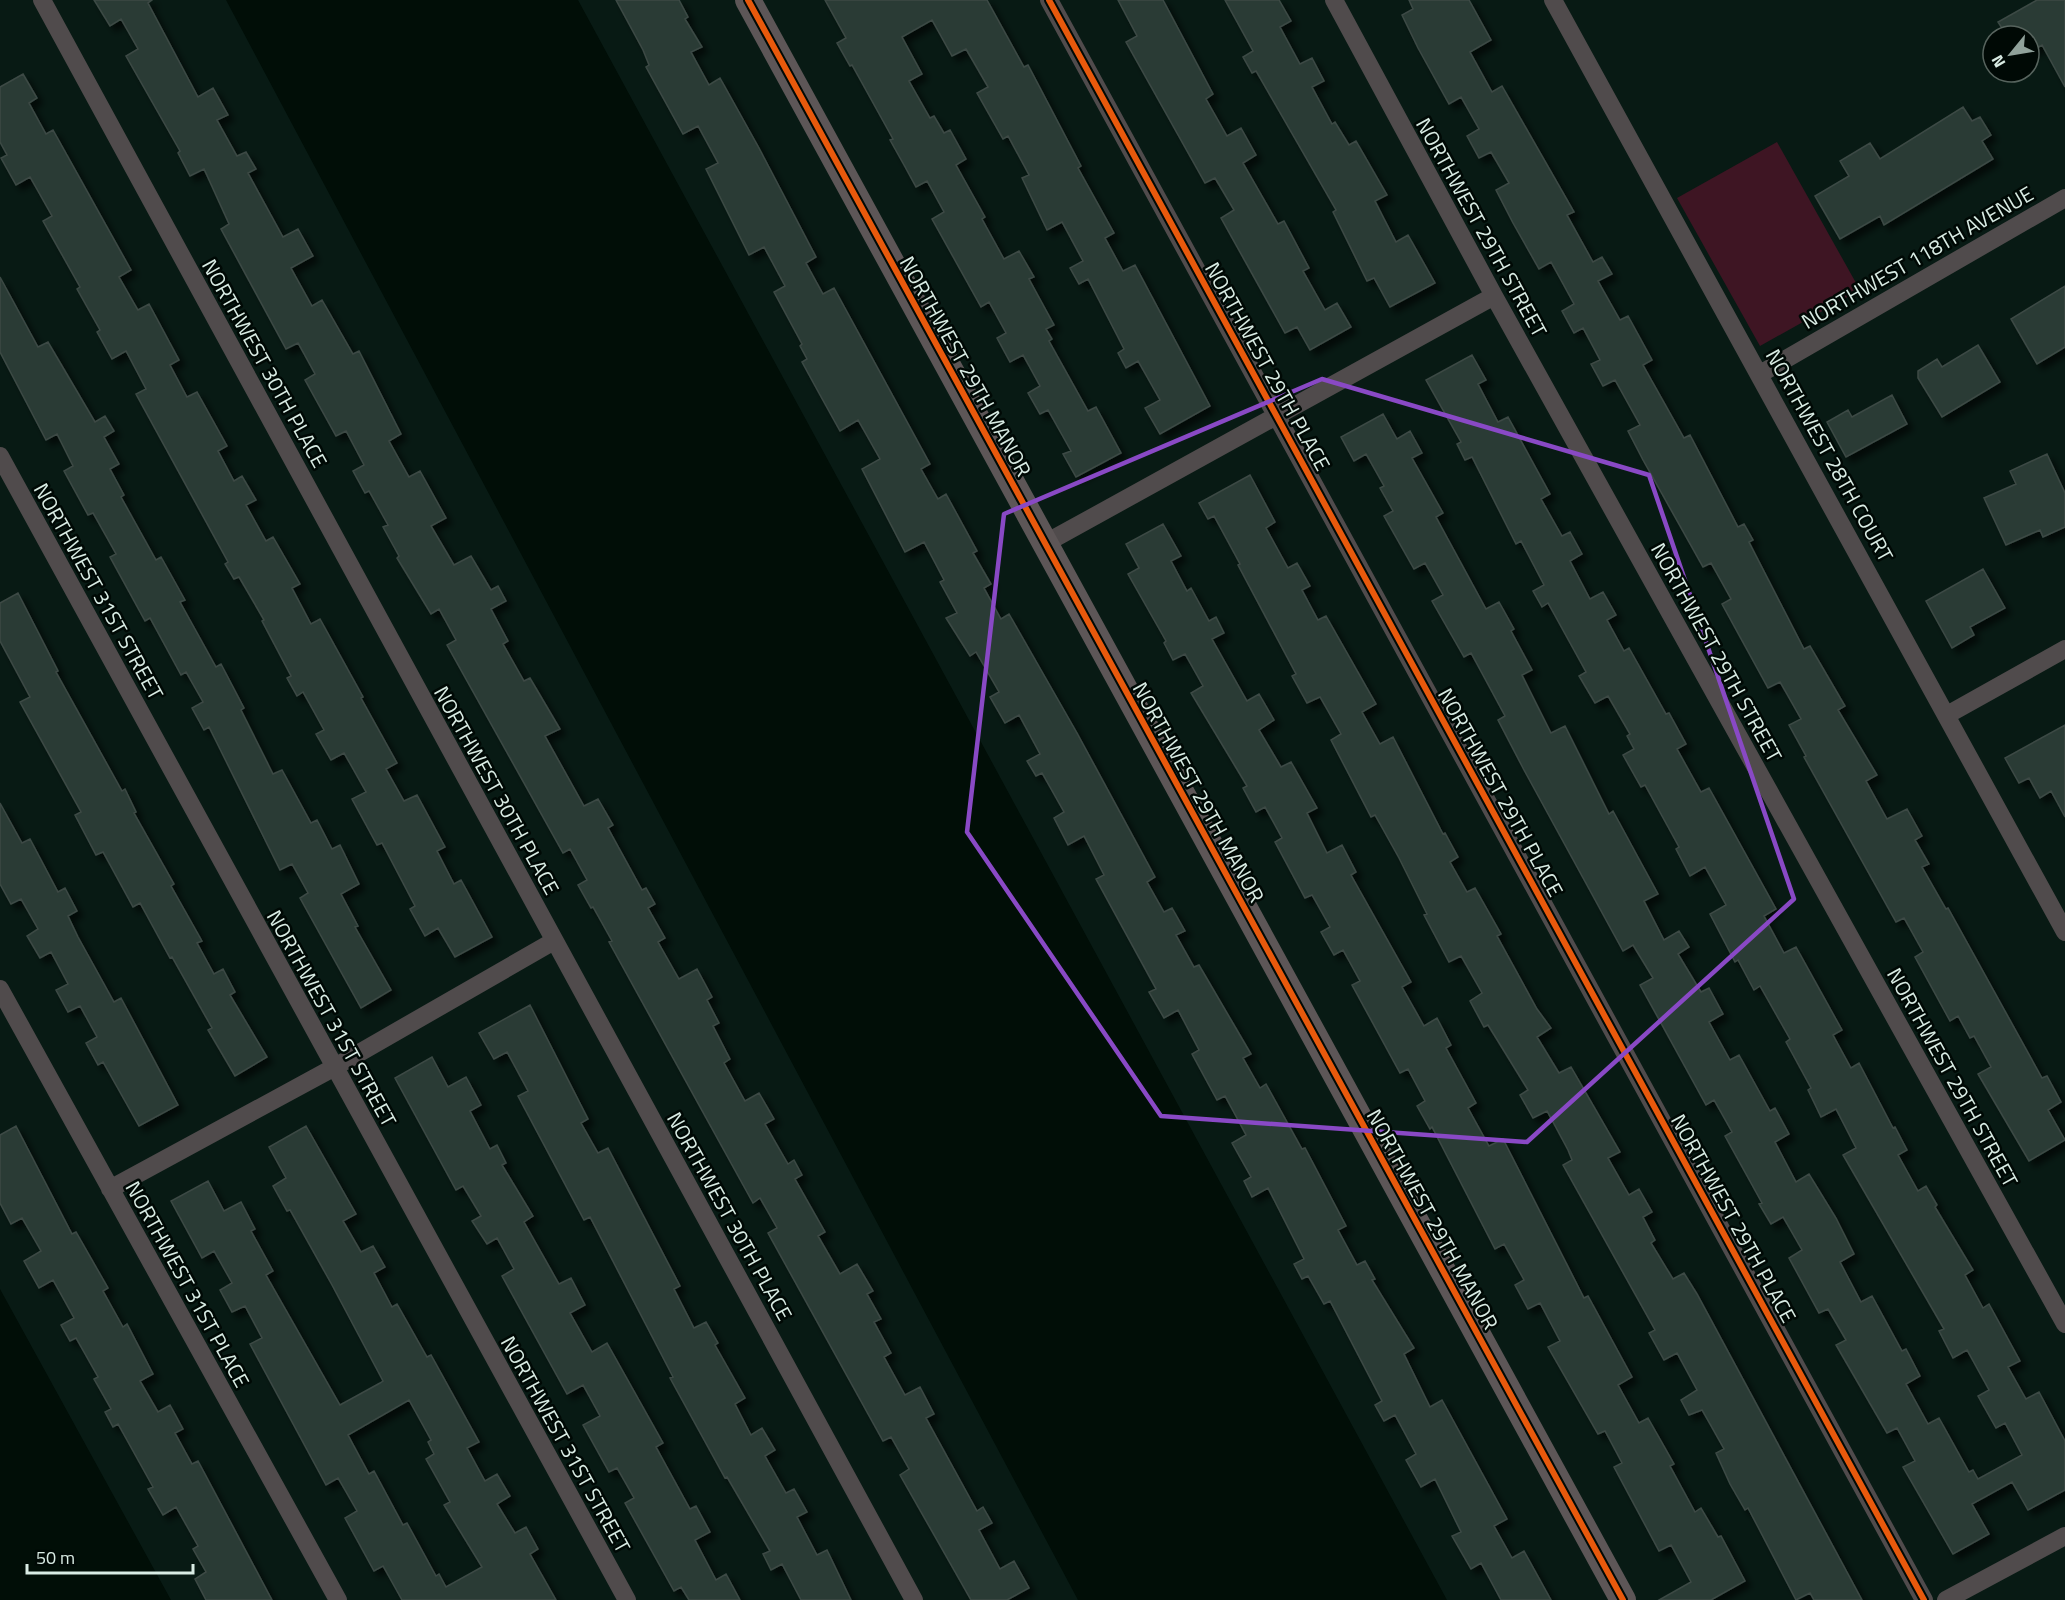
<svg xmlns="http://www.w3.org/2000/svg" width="2065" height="1600" font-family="'Titillium Web',sans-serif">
	<defs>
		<filter id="shadow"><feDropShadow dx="5.5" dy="5.5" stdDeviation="3" flood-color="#0009"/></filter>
	</defs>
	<rect width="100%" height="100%" fill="#081a14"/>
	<!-- green -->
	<path fill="#3e1523" d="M1777,142L1860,290L1760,346L1677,198Z"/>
	<!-- water -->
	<path fill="#010e07" d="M226,0H578L1447,1600H1078Z
		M0,1289L171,1600H0Z"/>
	<!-- building -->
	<path fill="#2c3b36" stroke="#3c4a45" stroke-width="1.5" fill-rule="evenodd" filter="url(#shadow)" d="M94,0H152L148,3L198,97L213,88L228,115L217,120L237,156L246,152L256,169L248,173L283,237L298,229L313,256L291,268L312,306L322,300L353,354L359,351L401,434L389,441L409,477L420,471L446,518L431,526L454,565L471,556L491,590L498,586L506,601L491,609L508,641L503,644L524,681L530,678L560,729L545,736L584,806L598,799L613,825L608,828L642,890L646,888L655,904L648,908L665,938L658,942L679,979L697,969L712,997L707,1000L719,1023L713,1026L730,1059L724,1063L745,1101L759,1093L774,1119L765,1124L788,1164L794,1160L802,1175L795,1179L825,1232L818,1236L840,1274L857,1264L873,1291L867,1294L881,1319L874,1322L891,1353L884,1357L905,1395L920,1387L934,1414L926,1418L977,1511L983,1507L992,1523L979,1530L1000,1569L1014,1561L1029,1588L1007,1600H971L900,1475L909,1469L891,1437L883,1441L768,1233L777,1228L760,1198L753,1203L609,942L612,941L593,907L591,908L578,885L587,880L570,849L563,853L447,645L456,640L439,609L431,614L397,558L399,556L383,527L388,525L369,491L365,493L353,471L364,465L346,431L336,436L305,380L315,374L298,343L286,349L221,229L229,224L204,169L190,176L178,153L180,151L126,56L138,49L121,19L110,26Z
		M616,0H679L688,17L685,19L702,47L691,52L709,85L720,78L759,148L816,257L806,263L823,294L834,288L930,464L921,469L938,499L946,494L977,551L973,553L991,584L984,588L1001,619L1009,614L1077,733L1155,877L1147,882L1164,912L1172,908L1185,931L1176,935L1194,967L1199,965L1251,1054L1243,1058L1260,1088L1266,1084L1302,1149L1305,1148L1346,1226L1338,1230L1357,1265L1365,1261L1375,1279L1372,1280L1414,1348L1404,1354L1430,1407L1442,1400L1507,1519L1494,1526L1512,1558L1524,1551L1551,1600H1501L1481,1563L1471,1569L1452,1536L1461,1532L1435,1479L1421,1487L1406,1460L1416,1454L1395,1415L1384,1421L1375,1405L1382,1401L1330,1301L1324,1304L1308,1276L1302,1279L1294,1264L1304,1259L1268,1188L1252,1197L1244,1181L1251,1177L1232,1143L1246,1135L1225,1096L1217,1100L1192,1054L1199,1050L1178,1010L1164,1018L1149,992L1156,989L1096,879L1104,875L1084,836L1068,845L1054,818L1064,812L1042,773L1036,776L1027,761L1040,754L1019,715L1005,723L990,697L999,692L976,652L970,656L946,618L957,613L940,582L944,580L924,542L905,552L862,469L880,459L858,420L840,431L820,395L802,362L807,359L800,346L802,344L774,292L785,286L764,247L749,255L706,169L718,163L698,126L683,134L646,67L649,65L643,50Z
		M825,0H987L1024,67L1028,65L1081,166L1078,168L1114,233L1105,238L1123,271L1135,265L1210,406L1160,434L1145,408L1160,400L1138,361L1126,368L1118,353L1124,349L1088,279L1079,284L1070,268L1083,261L1062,222L1047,230L1022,178L1029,175L1008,136L1003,139L977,93L988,87L966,49L952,56L932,20L902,37L922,74L909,81L930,118L934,116L944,133L950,130L966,159L956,165L985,217L982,219L1004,259L1019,251L1034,277L1029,279L1054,325L1046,329L1052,339L1049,341L1088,411L1096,407L1121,453L1076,477L1063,454L1071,451L1048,410L1040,414L1028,393L1040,386L1023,355L1010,362L997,338L1006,333L989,302L981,307L932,219L944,212L927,181L916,187L904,165L890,140L893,139L852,65L850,66L837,43L846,38Z
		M1118,0H1163L1213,94L1206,99L1227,136L1241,128L1256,155L1243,163L1278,224L1284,221L1309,268L1303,271L1325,310L1337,303L1351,327L1310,350L1297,327L1285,333L1221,218L1234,210L1215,178L1205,183L1126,42L1137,36Z
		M1225,0H1279L1291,21L1280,27L1300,64L1312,58L1324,81L1312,87L1332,124L1335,122L1349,145L1356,141L1387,195L1375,201L1396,242L1408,235L1435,283L1390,307L1374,278L1367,281L1333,212L1336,210L1256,71L1252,73L1243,57L1253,51Z
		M1409,0H1469L1491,40L1470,52L1492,92L1502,86L1574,212L1567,215L1593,262L1602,257L1612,274L1598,281L1620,320L1628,316L1652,360L1643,365L1684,438L1690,435L1738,527L1744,524L1753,540L1749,542L1804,649L1810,646L1845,706L1838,710L1877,775L1866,781L1887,819L1907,809L1922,836L1915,840L1929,864L1922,867L1946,909L1948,908L2042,1078L2047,1076L2061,1102L2048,1110L2065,1140L2029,1161L1978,1074L1991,1067L1974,1036L1970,1038L1958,1016L1950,1021L1915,957L1923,952L1904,918L1896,922L1804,757L1806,756L1789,725L1801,719L1780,682L1768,688L1722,604L1731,599L1711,563L1703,567L1643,460L1628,431L1640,425L1615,380L1603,386L1591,364L1600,360L1583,328L1574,333L1562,311L1574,304L1551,262L1539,269L1513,223L1496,190L1509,183L1491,152L1479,158L1467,136L1479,129L1461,97L1449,104L1418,48L1402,15L1413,9Z
		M2037,0H2065V87L2042,45L2029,53V36H2007L1998,22Z
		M23,74L37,98L29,103L46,134L53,130L131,270L119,277L138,310L149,304L179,360L170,365L187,397L197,392L227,446L218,451L234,481L242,476L256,500L246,505L266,541L273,537L300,584L292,588L311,624L320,619L363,697L361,698L397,763L386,769L404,801L417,795L445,847L437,851L454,884L461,880L492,937L455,957L438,928L425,936L410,909L415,906L382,843L377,845L352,799L366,792L344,753L331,760L316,734L324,730L303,692L297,696L287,678L291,676L262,621L264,620L239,577L234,579L225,564L228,562L136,394L146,389L126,351L112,359L97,332L100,330L77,289L80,287L43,221L52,216L30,177L16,185L1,158L7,155L0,142V87Z
		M1963,107L1972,121L1980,117L1991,135L1982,141L1993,159L1884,225L1880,216L1840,239L1815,196L1849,176L1840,161L1870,143L1880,159Z
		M0,277L38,347L48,342L95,422L105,416L114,431L104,437L119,464L110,469L124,495L121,497L156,560L161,557L185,600L180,602L216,667L221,664L244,708L241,710L273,774L282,770L311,823L317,820L332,849L340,845L359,884L341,894L358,926L355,927L391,990L361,1008L300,898L308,893L292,864L280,870L209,727L204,730L192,708L203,702L186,672L181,675L150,618L145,621L110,557L116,554L93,513L88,515L64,471L73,466L57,434L46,440L0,352Z
		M2065,286V347L2037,364L2011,319Z
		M1978,345L2000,382L1942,417L1918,378V371L1937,359L1942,367Z
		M1472,355L1486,380L1478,384L1498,422L1508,417L1550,494L1541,499L1562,536L1570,532L1582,554L1570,561L1590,599L1603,592L1616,615L1607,620L1624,651L1629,648L1666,714L1669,713L1686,744L1677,749L1701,792L1709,788L1776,909L1764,916L1784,953L1796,947L1842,1030L1833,1035L1851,1068L1859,1063L1893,1128L1895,1127L1907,1150L1898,1155L1918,1191L1926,1186L1937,1205L1935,1207L1973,1270L1965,1275L1983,1308L1989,1304L2020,1361L2008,1367L2026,1399L2039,1392L2065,1441V1490L2028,1510L2012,1482L1972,1504L1989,1534L1953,1554L1903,1467L1915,1461L1897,1428L1887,1433L1836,1345L1846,1340L1828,1309L1819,1313L1789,1258L1802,1250L1783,1217L1771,1224L1759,1204L1762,1203L1725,1136L1732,1132L1714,1100L1706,1105L1640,985L1653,978L1633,945L1623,951L1524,770L1498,720L1505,716L1471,653L1464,657L1432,601L1443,595L1425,563L1414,569L1384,516L1393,511L1380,488L1384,486L1366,454L1354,461L1341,437L1383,414L1397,439L1410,431L1422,453L1412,458L1443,513L1436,517L1486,609L1499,602L1514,629L1511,631L1532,670L1522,675L1551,733L1565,726L1609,814L1613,811L1639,859L1658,894L1644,901L1664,940L1679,931L1689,947L1678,954L1701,992L1709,988L1723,1014L1709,1022L1730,1060L1739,1055L1770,1111L1775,1108L1789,1134L1775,1142L1796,1182L1809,1174L1836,1218L1854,1254L1840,1262L1861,1302L1872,1296L1902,1351L1906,1349L1920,1376L1906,1384L1928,1424L1939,1418L1969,1472L1973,1470L1978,1479L2022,1455L2005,1423L1996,1428L1978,1396L1989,1390L1967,1350L1953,1358L1939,1331L1944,1329L1843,1155L1856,1148L1836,1109L1821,1117L1808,1090L1811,1088L1786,1042L1790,1039L1760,986L1754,990L1738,960L1735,962L1710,914L1726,905L1705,867L1690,876L1676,849L1679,847L1645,785L1641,787L1623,755L1634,749L1627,736L1630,734L1608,696L1595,703L1579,676L1586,672L1548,603L1542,607L1533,591L1544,585L1521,541L1516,544L1472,457L1465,460L1457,444L1461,442L1426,380Z
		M1892,395L1907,424L1846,457L1827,422L1848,410L1852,417Z
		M2047,454L2065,493V527L2043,537L2040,530L2006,545L1984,498L2016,484L2010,471Z
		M1250,475L1275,522L1266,528L1288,568L1297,563L1310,586L1302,590L1318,620L1326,616L1376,704L1362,712L1380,744L1393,737L1443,834L1445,833L1458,857L1450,862L1467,892L1475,888L1501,934L1497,936L1537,1009L1551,1028L1537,1037L1559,1073L1571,1067L1620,1152L1608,1158L1629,1195L1639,1189L1652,1212L1643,1217L1655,1240L1651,1243L1673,1279L1684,1273L1697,1294L1862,1600H1814L1810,1593L1796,1600L1748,1508L1745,1510L1730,1484L1716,1453L1724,1449L1702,1410L1689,1415L1681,1400L1697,1390L1677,1353L1664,1360L1649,1333L1655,1330L1563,1165L1572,1160L1568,1150L1547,1111L1533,1118L1520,1095L1528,1090L1488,1025L1484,1027L1470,1001L1482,993L1461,956L1449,962L1424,915L1427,914L1399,858L1375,815L1371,817L1331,740L1341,734L1320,697L1307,703L1292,676L1296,674L1238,565L1240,564L1214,516L1208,519L1199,503Z
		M1163,524L1181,556L1171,561L1187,591L1191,588L1209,621L1216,617L1224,633L1212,639L1247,701L1259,694L1274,720L1259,730L1281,767L1291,762L1317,808L1307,813L1327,853L1342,845L1356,872L1351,875L1411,982L1402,987L1424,1026L1437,1018L1451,1045L1446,1048L1476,1103L1468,1108L1489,1146L1503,1139L1584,1298L1588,1296L1632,1377L1618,1385L1639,1423L1648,1418L1674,1464L1670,1466L1695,1512L1701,1508L1718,1537L1721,1536L1745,1581L1711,1600H1659L1691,1582L1671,1545L1659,1551L1614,1467L1622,1463L1605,1431L1598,1434L1548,1347L1560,1341L1540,1303L1528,1309L1515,1285L1524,1280L1504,1244L1495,1249L1432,1127L1430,1129L1417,1106L1425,1101L1408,1069L1400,1073L1352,985L1360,981L1343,950L1334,955L1321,932L1330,927L1312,895L1305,898L1275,842L1282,838L1265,807L1256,812L1243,788L1247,786L1191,693L1203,686L1185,654L1173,660L1164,643L1166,641L1128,574L1139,568L1126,544Z
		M1983,569L2005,608L1970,627L1974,635L1952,648L1926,601Z
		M18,593L58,671L56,672L122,791L125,789L136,812L134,813L174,884L171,886L202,941L197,943L214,974L223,969L235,992L230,995L267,1057L235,1076L208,1030L212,1028L172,957L170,958L140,903L133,907L103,852L96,855L75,815L81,812L20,702L30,697L0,641V603Z
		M2065,725V817L2051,791L2040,798L2029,778L2019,783L2005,758Z
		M0,803L22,843L30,839L58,892L65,888L77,911L68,916L78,937L114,1002L121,998L178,1105L139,1126L103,1062L98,1065L86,1043L97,1037L80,1006L68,1012L56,990L68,984L51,952L40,958L27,936L38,929L21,899L11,904L0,884Z
		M530,1005L588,1119L581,1123L598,1153L608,1148L680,1286L674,1289L694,1328L706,1322L718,1343L715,1345L745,1398L735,1404L751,1435L762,1428L775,1450L765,1456L786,1493L794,1489L807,1512L797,1517L817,1555L827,1550L851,1600H801L782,1564L771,1570L763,1554L770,1551L727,1477L725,1478L670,1378L673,1377L590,1217L584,1220L518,1096L528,1091L507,1052L494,1059L479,1033Z
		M432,1057L448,1087L466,1077L481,1105L470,1111L490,1149L497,1145L506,1163L502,1165L533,1216L524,1222L559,1284L571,1278L585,1305L570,1313L592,1352L607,1343L663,1443L656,1447L690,1509L696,1506L710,1532L695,1540L716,1580L726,1574L740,1600H689L681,1587L674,1591L625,1503L634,1498L617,1468L609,1472L583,1425L600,1416L583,1385L567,1394L502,1276L514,1269L497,1238L487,1244L472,1221L481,1216L463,1186L456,1190L395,1078Z
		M16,1126L72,1234L76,1232L108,1288L103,1291L123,1327L127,1324L153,1374L140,1381L158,1412L170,1405L183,1429L175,1433L192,1464L198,1461L272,1600H206L195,1579L206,1572L193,1549L198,1546L176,1507L163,1515L148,1489L153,1487L118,1424L113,1427L105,1412L111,1409L94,1379L98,1377L76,1338L70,1341L61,1325L74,1318L53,1280L39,1288L24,1261L41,1251L22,1218L11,1224L0,1203V1135Z
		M306,1126L356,1214L343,1221L361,1252L373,1246L385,1267L374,1273L392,1307L397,1304L427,1357L431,1355L479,1442L467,1448L485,1481L497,1474L510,1496L497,1504L515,1533L526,1527L538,1549L530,1554L556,1600H402L383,1566L374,1571L345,1518L357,1511L338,1478L326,1485L250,1344L262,1338L245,1306L232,1312L220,1290L232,1283L214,1251L202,1258L171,1201L208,1181L224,1211L241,1202L255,1229L251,1231L273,1271L266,1275L340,1405L380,1383L383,1381L332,1285L290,1210L287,1211L273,1186L286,1178L269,1147ZM409,1400L431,1440L428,1442L434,1454L426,1459L450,1502L444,1505L482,1567L446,1587L439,1574L436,1576L407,1523L403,1525L374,1471L369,1474L348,1435Z"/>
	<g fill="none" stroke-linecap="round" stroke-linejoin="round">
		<!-- street -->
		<path stroke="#504b4c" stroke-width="18" d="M42,0L914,1600
			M1049,0L1924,1600
			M1334,0L1494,296L2065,1324
			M1553,0L2065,932
			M1760,374L2065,198
			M0,456L627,1600
			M1044,544L1494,296
			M1947,715L2065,649
			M0,989L338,1600
			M110,1189L333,1068L554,941
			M1946,1600L2065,1536"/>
		<!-- secondary -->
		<path stroke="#5d5657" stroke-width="26" d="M748,0L1623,1600"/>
		<!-- cycleway casing -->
		<g stroke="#000905" stroke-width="10">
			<path id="cycleway" d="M748,0L1623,1600
				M1049,0L1924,1600"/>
		</g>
		<!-- cycleway -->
		<use href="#cycleway" stroke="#e8590c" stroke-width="6"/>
	</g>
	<!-- marked area -->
	<path fill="none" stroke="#8949c5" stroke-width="4.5" stroke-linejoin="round" d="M1322,379L1649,475L1794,899L1527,1142L1161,1116L967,832L1004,514Z"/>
	<g text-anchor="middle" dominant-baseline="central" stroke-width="5" stroke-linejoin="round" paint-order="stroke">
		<!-- street labels -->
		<g font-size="21" fill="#d9ece4" stroke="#000905">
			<text transform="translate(1482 227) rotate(61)">NORTHWEST 29TH STREET</text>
			<text transform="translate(1917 257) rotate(-30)">NORTHWEST 118TH AVENUE</text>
			<text transform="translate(265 363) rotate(61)">NORTHWEST 30TH PLACE</text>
			<text transform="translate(966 366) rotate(61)">NORTHWEST 29TH MANOR</text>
			<text transform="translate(1268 366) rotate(61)">NORTHWEST 29TH PLACE</text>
			<text transform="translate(1830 455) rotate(61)">NORTHWEST 28TH COURT</text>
			<text transform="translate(99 591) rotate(61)">NORTHWEST 31ST STREET</text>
			<text transform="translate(1717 652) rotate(61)">NORTHWEST 29TH STREET</text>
			<text transform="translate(497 790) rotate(61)">NORTHWEST 30TH PLACE</text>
			<text transform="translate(1199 792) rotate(61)">NORTHWEST 29TH MANOR</text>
			<text transform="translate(1501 792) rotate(61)">NORTHWEST 29TH PLACE</text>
			<text transform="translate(332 1018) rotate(61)">NORTHWEST 31ST STREET</text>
			<text transform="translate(1953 1077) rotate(61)">NORTHWEST 29TH STREET</text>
			<text transform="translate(730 1216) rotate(61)">NORTHWEST 30TH PLACE</text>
			<text transform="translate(1734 1218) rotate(61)">NORTHWEST 29TH PLACE</text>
			<text transform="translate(1433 1219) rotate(61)">NORTHWEST 29TH MANOR</text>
			<text transform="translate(188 1284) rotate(61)">NORTHWEST 31ST PLACE</text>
			<text transform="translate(566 1444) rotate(61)">NORTHWEST 31ST STREET</text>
		</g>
	</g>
	<!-- north arrow -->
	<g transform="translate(2011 54) rotate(240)"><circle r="28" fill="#000905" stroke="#57645e" stroke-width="1.5"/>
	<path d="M0-4.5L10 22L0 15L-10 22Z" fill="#90a29b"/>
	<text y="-9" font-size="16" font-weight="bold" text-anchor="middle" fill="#d9ece4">N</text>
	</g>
	<!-- scale -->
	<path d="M27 1564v9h166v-9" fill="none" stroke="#d9ece4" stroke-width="3"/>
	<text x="36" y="1564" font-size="18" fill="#d9ece4" stroke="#000905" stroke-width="4.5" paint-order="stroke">50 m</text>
</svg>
